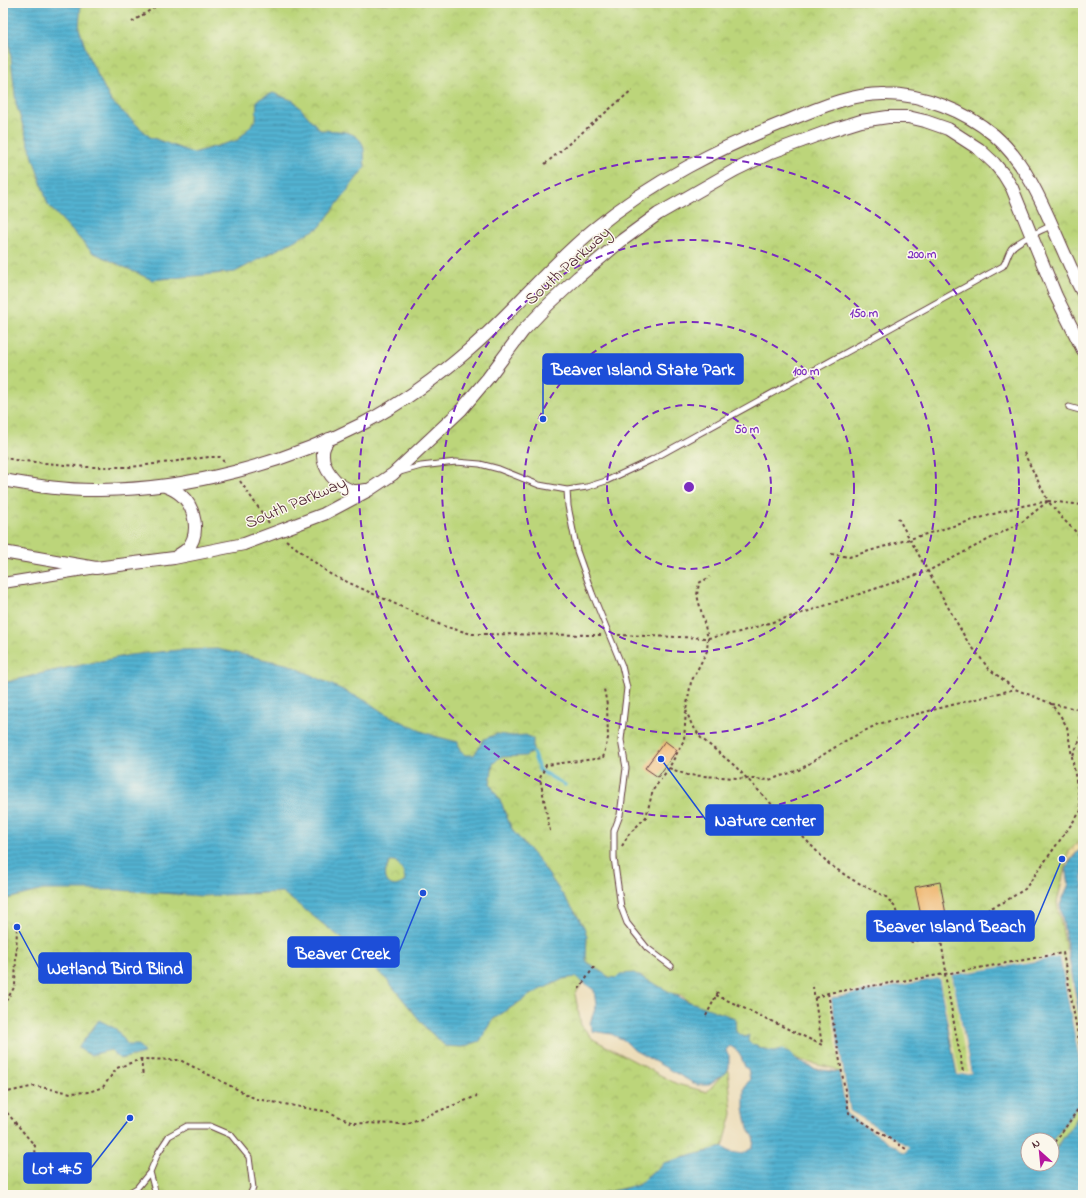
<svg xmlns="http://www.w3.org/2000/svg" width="1086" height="1198" font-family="'Indie Flower',sans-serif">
	<defs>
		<pattern id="sand-dots" width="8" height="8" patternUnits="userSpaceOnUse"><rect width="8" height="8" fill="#eeda9e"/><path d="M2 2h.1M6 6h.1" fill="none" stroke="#cebb88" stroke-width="1.8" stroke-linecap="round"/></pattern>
		<pattern id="park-crowns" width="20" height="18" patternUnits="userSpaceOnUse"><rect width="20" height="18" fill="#bcd57a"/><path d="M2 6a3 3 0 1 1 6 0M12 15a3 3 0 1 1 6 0" fill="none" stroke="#a3b66a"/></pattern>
		<pattern id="water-rules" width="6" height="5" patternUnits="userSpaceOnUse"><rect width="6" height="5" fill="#53b2d1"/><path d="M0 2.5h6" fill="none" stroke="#4790aa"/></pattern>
	</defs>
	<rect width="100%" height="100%" fill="#fbf7ec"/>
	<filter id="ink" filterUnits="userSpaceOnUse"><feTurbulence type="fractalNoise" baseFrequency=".025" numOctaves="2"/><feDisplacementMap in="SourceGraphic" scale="8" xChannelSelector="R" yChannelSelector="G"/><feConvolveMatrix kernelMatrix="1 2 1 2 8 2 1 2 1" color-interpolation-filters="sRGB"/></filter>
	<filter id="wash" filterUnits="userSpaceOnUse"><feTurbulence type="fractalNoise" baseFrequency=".012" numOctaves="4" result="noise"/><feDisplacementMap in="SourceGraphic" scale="16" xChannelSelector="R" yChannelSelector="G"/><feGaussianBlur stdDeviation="0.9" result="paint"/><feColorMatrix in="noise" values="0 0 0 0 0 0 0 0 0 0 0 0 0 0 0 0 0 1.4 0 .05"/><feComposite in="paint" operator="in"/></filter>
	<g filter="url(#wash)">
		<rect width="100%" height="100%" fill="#ecddb9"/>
		<!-- sand -->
		<path fill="url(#sand-dots)" stroke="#9c7c64" d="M1083,823V848C1076,852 1069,860 1066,868C1064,874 1063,877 1059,882L1045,878Z"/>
		<!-- park -->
		<path fill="url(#park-crowns)" stroke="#837a52" d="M3,3H1083V836L1068,853L1057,903L1083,1035V1113L1052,1159V1140H1028L904,1157L843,1115L836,1069L814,1064L741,1042L681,995L588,976L575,994L581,1025L593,1039L677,1084L707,1092L728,1068L732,1114L723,1147L664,1163L638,1185L595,1195H3Z"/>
		<!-- water -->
		<path fill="url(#water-rules)" stroke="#4e687e" fill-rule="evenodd" d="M5,3H81L79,28L88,56L111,101L150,137L193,153L238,140L256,120L257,100L273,93L294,101L320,130C335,131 356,129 363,145C365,151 364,161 365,167L320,227L235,272L152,280L92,252L48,205L16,104Z
			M217,649L290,665L366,701L384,713L421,731L438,737L458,742L460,751L465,755H474L484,739L497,734L513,736L526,735L533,739V752L525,756L500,757L493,764L490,784L502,804L505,813L513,831L539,861L577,915L584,927L587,936L586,960L588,963L609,977L616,978L620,974L634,973L687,1001L735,1018L736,1032L745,1037L749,1035L748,1041L751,1044L757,1045L759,1048L774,1051L782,1049L790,1052L796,1059L814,1069L839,1072L847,1114L905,1153L908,1147L850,1111L831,998L939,978L957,1075L971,1073L952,975L1060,957L1083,1077V1098L1052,1142V1140H1028V1164H1052V1155L1083,1109V1195H595L638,1185L664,1163L723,1147L730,1152L743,1154L753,1147L754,1137L748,1129L744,1108V1088L750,1079L748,1069L745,1067C742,1059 739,1050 730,1046L726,1050L727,1053L729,1055V1068L725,1073L708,1085H697L634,1050L624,1040L611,1034L592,1031V1028L590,1023L596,1006L594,990L576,977L563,979L530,995L492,1020L480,1041L462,1047L445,1046L426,1028L388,981L350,945L282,892L202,896L118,890H43L3,900V683L52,671L130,655L178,650ZM391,861H395C400,866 405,873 405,881C390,894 378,877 391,861Z
			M1083,848V1039L1060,905L1069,884L1066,867L1078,851Z
			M99,1020L116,1029L128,1045H139L144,1053L120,1059L111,1050L90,1055L78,1048Z"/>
		<!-- pier -->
		<path fill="#ecddb9" d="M1065,950H1067L1083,1041L1081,1040Z
			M1060,955L1062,956L1083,1066V1077L1060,957L952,975L971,1073L958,1075L939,978L831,998L850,1111L909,1147L905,1153L847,1114L839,1070L841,1072L848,1110L829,998L830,996L940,976L959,1073L968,1071L951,974Z"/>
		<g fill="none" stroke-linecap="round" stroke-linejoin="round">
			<!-- stream -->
			<path stroke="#53b2d1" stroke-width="3.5" d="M533,752L539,770L565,785"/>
		</g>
		<g id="blocks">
			<!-- building -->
			<path fill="#efb771" d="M665,741L677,750L658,777L645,768Z
				M940,882L948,925L924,930L915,887Z"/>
		</g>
	</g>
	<g filter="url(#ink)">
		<use href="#blocks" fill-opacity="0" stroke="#623c40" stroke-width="1"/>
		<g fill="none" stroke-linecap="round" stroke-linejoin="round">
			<!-- service casing -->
			<g stroke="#623c40" stroke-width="7">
				<path id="service" d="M1069,407L1083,411
					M400,472L421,466L456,462L480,464L499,469L539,485L567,490L587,487L606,481L651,460L1003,266C1007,261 1007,255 1011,249C1018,240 1041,231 1052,225
					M567,490L568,506L577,551L592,593L622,666L627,688L621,740L626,768L620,815L614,831V858L621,907L627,923L647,948L671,966
					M125,1195L137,1188L150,1172
					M156,1195L150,1172L158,1153L169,1136L187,1126H210L231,1135L249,1157L253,1188L250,1195"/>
			</g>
			<!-- minor casing -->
			<g stroke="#623c40" stroke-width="12">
				<path id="minor" d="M3,583L90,569"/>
			</g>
			<!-- tertiary casing -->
			<g stroke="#623c40" stroke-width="14">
				<path id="tertiary" d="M329,439C326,443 323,448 323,453C322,468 336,485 350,490C355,492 360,491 366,490
					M3,480C35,486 67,491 100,490C190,489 284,464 364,423C402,403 439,376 471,348C514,311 549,266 593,230C652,181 721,147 792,119C821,107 853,93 886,94C923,94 965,111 994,135C1030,166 1047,215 1066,257C1072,269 1076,282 1083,293
					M165,486C170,488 177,491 181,495C195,507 201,534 187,549C184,552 180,554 177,556
					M3,552L96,568L174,558L244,544L324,514L369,490L393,474L461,410L488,378L523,331L548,305L578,277L621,241L658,214L735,170L772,152L829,131L861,121L888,117H908L925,121L948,129L979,149L994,163L1004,175L1012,188L1056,296L1083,350"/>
			</g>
			<!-- path -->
			<path stroke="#623c40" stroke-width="2" stroke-dasharray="3 3" stroke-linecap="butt" d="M132,22L161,3
				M545,164L632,90
				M3,457L14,460L87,467H131L209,457H220L224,462
				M240,481L269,523
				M1048,501L1083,505
				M898,518L966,639L989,669L1015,689L1050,703L1060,715L1067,727L1081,810
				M286,540L330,574L443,626L472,634L602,635
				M831,554L849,557L1017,507L1048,501L1023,451
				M618,635L708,638L736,633L809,611L928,571L1022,522L1048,501L1062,518L1083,539
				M1051,704L1083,710
				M686,710L691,723L701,738L735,766L829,864L851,879L886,897L895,907L903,936L912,942L940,935L954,925L1004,902L1025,889L1083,808
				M1073,755L1083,733
				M669,768L687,775L769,780L799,770L845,741L878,724L1015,689
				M550,831L540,778L546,765L603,758L608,738L607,705L604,689
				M622,846L629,834L646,817L653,790L669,768L684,740L686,710L691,682L707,651L708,638L697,595L699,583L710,577
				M936,927L940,935L946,971L945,974L1063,953L1083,1063
				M579,989L594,967
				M828,993L849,1113L906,1149
				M716,995L822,1045L813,987
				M815,998L828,993L945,974L963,1072
				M3,1006L15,986L17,927
				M706,1016L718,992
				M141,1059L143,1077
				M3,1093L35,1086L71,1093L89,1092L103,1087L117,1068L141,1059L180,1060L256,1099L329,1112L353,1123L406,1124L477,1096
				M3,1108L35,1146L36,1163
				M1052,1147L1083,1102"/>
			<!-- service -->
			<use href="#service" stroke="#fff" stroke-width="5"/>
			<!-- minor -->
			<use href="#minor" stroke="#fff" stroke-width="10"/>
			<!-- tertiary -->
			<use href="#tertiary" stroke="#fff" stroke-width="12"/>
		</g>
	</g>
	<!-- distance rings -->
	<g fill="none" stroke="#7b2cbf" stroke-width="2" stroke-dasharray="7 5">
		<circle cx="689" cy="487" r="82"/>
		<circle cx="689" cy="487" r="165"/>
		<circle cx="689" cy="487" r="247"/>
		<circle cx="689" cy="487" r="330"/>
	</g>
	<g text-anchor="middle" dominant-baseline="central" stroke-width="3" stroke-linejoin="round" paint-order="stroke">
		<!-- street labels -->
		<g font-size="17" fill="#4a1f2b" stroke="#fbf7ec">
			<text transform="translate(568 266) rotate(-42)">South Parkway</text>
			<text transform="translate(296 503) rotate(-23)">South Parkway</text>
		</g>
	</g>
	<circle cx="689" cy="487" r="6" fill="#7b2cbf" stroke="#fbf7ec" stroke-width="2"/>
	<g font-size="12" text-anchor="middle" font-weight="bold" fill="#7b2cbf" stroke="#fbf7ec" stroke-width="3" stroke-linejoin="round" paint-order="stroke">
		<text x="922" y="258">200 m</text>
		<text x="864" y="317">150 m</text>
		<text x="806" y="375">100 m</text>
		<text x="747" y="433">50 m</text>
	</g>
	<!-- callouts -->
	<path fill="none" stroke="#1d4ed8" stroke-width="1.5" d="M543 419L543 369M661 759L706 820M1062 859L1034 926M423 893L399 952M17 927L39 968M130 1118L91 1168"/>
	<g fill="#1d4ed8" stroke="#fbf7ec" stroke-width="1.5">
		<circle cx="543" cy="419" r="4"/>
		<circle cx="661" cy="759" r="4"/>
		<circle cx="1062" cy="859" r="4"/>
		<circle cx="423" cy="893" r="4"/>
		<circle cx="17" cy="927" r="4"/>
		<circle cx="130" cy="1118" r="4"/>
	</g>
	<g fill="#1d4ed8" stroke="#1d4ed8" stroke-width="1.5">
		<rect x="543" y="354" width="200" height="30" rx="4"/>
		<rect x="706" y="805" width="117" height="30" rx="4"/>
		<rect x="867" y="911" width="167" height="30" rx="4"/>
		<rect x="288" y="937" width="111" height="30" rx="4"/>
		<rect x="39" y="953" width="152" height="30" rx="4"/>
		<rect x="24" y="1153" width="67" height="30" rx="4"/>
	</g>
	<g font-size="18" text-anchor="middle" font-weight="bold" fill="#fff">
		<text x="643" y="375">Beaver Island State Park</text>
		<text x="765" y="826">Nature center</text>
		<text x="950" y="932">Beaver Island Beach</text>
		<text x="343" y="959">Beaver Creek</text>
		<text x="115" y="974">Wetland Bird Blind</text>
		<text x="57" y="1174">Lot #5</text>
	</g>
	<!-- margin -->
	<rect width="1086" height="1198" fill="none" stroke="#fbf7ec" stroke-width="16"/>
	<!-- north arrow -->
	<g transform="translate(1040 1152) rotate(333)"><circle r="19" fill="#fbf7ec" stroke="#b4a19f"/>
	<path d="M0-3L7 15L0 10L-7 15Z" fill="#b5179e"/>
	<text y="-6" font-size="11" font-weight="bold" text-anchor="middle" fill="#4a1f2b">N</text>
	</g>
</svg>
